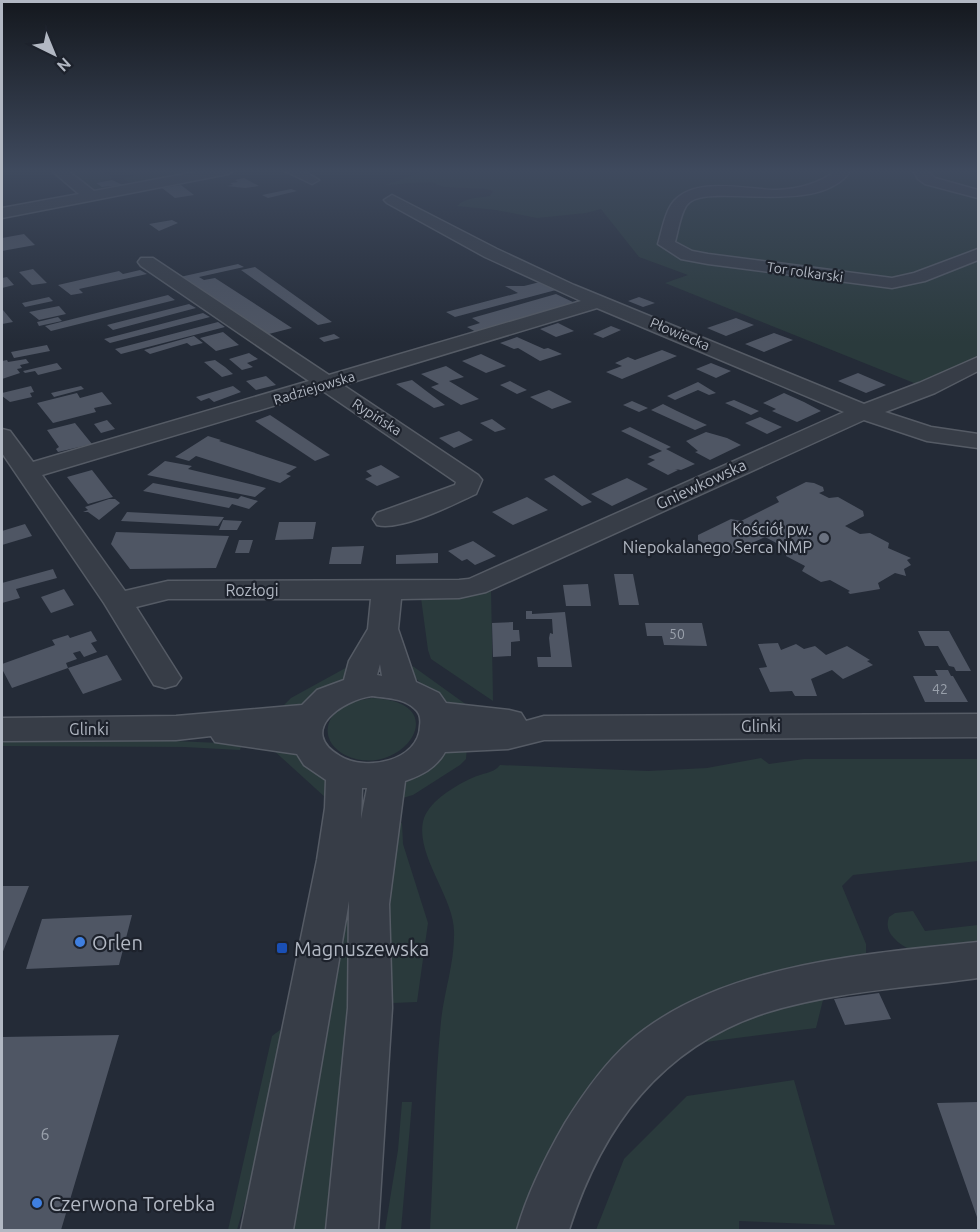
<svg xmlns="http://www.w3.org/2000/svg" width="980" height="1232" font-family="Ubuntu,sans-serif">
	<rect width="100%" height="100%" fill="#242b37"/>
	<!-- green -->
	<path fill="#2a3a3c" d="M64,170H100L113,178L96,183L110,190L93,193Z
		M121,170H219L136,185L123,179L134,176Z
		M427,170H960L978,174V359L919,385L665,283L688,275L639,257L601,209L586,213L537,218L496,210L457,206C465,197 479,198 490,196L493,191L487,189L444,187L431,182L385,185Z
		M491,587L493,701L431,659L428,650L421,598Z
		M406,664L414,667L471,708C464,707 457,707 451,705C435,700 413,678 406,664Z
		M351,665L347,678L341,682L302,704L280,709L291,698Z
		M371,698C459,701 400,782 345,755C322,743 322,719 344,706C352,701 362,700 371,698Z
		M10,740H153L242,744L240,750L184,747L2,746V743Z
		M467,746L466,759L460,765L413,795L399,799L403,782L448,752Z
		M271,748L291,752L297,756L325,781L330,790L326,798Z
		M761,758L769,764L804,759H978V861L853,875L842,886L866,944V956L735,985L539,1182L522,1230H430C434,1161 434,1091 441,1021C444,992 455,961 454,931C454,897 413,852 424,818C431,800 455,786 472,778C481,773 493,774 500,765L648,771L707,768Z
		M353,823L351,1021L336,1230H281Z
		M389,823H402L403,844L428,923L417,1002L393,1003L385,978Z
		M913,911L925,931L978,925V947C951,950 915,962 894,938C888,932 886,925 889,917L895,913Z
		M824,996L816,1028L690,1044L731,1022Z
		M280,1030C281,1098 255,1165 237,1230H228L272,1036Z
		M794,1080L835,1225L739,1221V1230H596L624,1159L687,1096Z
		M402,1102H412L401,1230H385L398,1150Z"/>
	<!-- building -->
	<path fill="#4f5664" d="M244,178L259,186L245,188L227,186L233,185L230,183L238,182L235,180Z
		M112,180L123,185L102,187L96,183Z
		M181,185L194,195L175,198L162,188Z
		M291,189L297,191L268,198L262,195Z
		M172,220L178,223L159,231L149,224Z
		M24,234L35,245L2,251V238Z
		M238,264L244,267L199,277L204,280L215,278L292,328L265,335L180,277Z
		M255,267L332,322L318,325L241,270Z
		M33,269L47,283L32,285L19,272Z
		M140,270L147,274L79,289L83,293L71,295L58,285L119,271L123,274Z
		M7,277L14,285L2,288V278Z
		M540,282L556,290L455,317L446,312L518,293L505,286H524Z
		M556,294L577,304L478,333L467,327L480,323L472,318Z
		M168,295L175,300L51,331L45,326Z
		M49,297L53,301L25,307L22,303Z
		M639,297L655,303L643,307L628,301Z
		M189,304L196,308L113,330L107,325Z
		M59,306L66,314L39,320L29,312Z
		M2,310H3L13,322L2,324Z
		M203,313L210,317L110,343L104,339Z
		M58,317L62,321L39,326L37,322Z
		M736,318L754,325L726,336L707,328Z
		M218,322L225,327L121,354L115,349Z
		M558,323L574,331L556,337L540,329Z
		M611,326L621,330L603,338L593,334Z
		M223,332L239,345L216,351L200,338Z
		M774,333L793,340L764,352L745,344Z
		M334,334L340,338L324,342L319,338Z
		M194,336L203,343L191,346L187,343L150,354L144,350Z
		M517,337L544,349L548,348L562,354L540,361L518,348L514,349L500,343Z
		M47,345L50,351L14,358L11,352Z
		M662,350L677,356L622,379L606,372L622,366L615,363L628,357L635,360Z
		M249,353L258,359L247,363L253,367L242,370L229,359Z
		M481,354L506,366L486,373L462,361Z
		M26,359L29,363L20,365L22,368L17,369L20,373L2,379V361L7,360L8,362Z
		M215,360L225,367L233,374L222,377L204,362Z
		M57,363L62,369L38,375L35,371L25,373L23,371Z
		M711,363L731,371L716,378L696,369Z
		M446,366L464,377L449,381L479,399L461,405L431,387L439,384L421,374Z
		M858,373L886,385L866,393L838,381Z
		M266,376L276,385L256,390L246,381Z
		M412,380L425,390L445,405L434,408L396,384Z
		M510,381L527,390L517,394L500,385Z
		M698,382L716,393L709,395L698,390L675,400L667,396Z
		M31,386L34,392L30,393L32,397L10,402L2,396V393Z
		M81,386L84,389L54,397L51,393Z
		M233,386L241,392L214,402L209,398L201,401L196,397Z
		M549,390L572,402L552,409L530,397Z
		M102,392L112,404L94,408L96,412L53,423L37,403L77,393L80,398Z
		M784,393L804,402L821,411L797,422L772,411L776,409L763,403Z
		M734,400L759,411L751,415L725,403Z
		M632,401L648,408L639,412L623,405Z
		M663,404L677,411L707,425L695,430L651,410Z
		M270,415L330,455L315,461L255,421Z
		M760,417L782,427L767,434L745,423Z
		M492,419L506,429L495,432L480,423Z
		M107,420L115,429L101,433L94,424Z
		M75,423L92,444L58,452L56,449L59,447L47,430Z
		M630,427L671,447L666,449L695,464L681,470L675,469L678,470L668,475L647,464L655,460L648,457L662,451L621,431Z
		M459,431L473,440L454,448L439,438Z
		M706,432L727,438L741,445L710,460L695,452L698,451L686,441Z
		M208,436L221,440L219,441L297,467L286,474L291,476L280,483L196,456L189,461L175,457Z
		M165,461L192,466L188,469L266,488L255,497L147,475Z
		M381,465L400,477L377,486L365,479L372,476L366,471Z
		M92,470L113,497L88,504L67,477Z
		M554,475L592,502L582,506L544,479Z
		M627,478L648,489L612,506L591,494Z
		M806,482L814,483L823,487L824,491L819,493L829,498L838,497L863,511L864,516L845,526L860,534L870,533L889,543L888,548L911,558L907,560L911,565L904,569L906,576L895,573L878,583L880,589L850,594L848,592L850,591L830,580L821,582L802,571L805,566L786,556V548L765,537L731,553L730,548L721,543L707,545L698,540V535L731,519L741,521L779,502L776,497Z
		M153,483L238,499L241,496L258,501L249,509L232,504L229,508L143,491Z
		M527,497L548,510L513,525L492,512Z
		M109,499H115L120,503L99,520L88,512H83L88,510L85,507Z
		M127,512L224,517L218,526L121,521Z
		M223,520L242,521L237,530H219Z
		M279,522H316L313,539L275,540Z
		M25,524L32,536L2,545V531Z
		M116,532L229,536L216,568L130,569L111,544Z
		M239,540H253L249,553H235Z
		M473,541L496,556L475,565L467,559L462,561L448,551Z
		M364,546L361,564H329L332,547Z
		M438,553V563L396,564V555Z
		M53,569L57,578L16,589L20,598L2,603V583Z
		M614,574H633L639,605H619Z
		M588,584L591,606H566L563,585Z
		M64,589L74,605L51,613L41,597Z
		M526,611H532V614L565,612L572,667H538L537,657H551L549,638L550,633L553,634L552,619H526Z
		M513,622V630H519L520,641L511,642V656L493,657L492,623Z
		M645,623H702L707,646L664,645L662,636H647Z
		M91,631L97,641L91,643L97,652L84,657L80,651L73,653L77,659L66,663L68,668L107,655L122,680L83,694L68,668L12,688L2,669V664L55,645L52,640L68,635L70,638Z
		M918,631H949L971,671H956L954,667L949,666L938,646H925Z
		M778,643L781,650L796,644L804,649L815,646L826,655L847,646L870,660L867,661L873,665L843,679L832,670L811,679L817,696H795L792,691L770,692L759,668L767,667L758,644Z
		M935,670H948L951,676H953L968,702H925L913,676H938Z
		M2,886H29L2,954Z
		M132,915L119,965L26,969L42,919Z
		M879,993L891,1019L845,1025L834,999Z
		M119,1035L61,1230H2V1037Z
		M978,1102V1220L937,1103Z"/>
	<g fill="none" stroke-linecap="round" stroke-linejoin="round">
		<!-- minor casing -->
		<g stroke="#555b65" stroke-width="3">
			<path id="minor" d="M51,170H67L94,191L206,170H235L228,174L2,218V208L79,194Z
				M283,170H302L319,180L312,184Z
				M833,170H847L849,173C812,219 702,179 686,206C680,216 678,231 675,242L692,251L708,254L892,278L914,273L978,249V260L925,281L892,288L708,264L681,259L658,244C662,231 665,211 674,201C697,176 748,190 777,190C797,189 818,184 834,172Z
				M913,170H927L935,178L978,190V198L925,184L918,179Z
				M392,195L497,249L574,285L864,404L919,383L978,357V371L935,393L885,412L931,427L978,434V448L927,441L864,420L486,592L459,598L401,599L398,629L416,682L439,693L446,703L509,710L521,713L526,721L544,716L978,714V737L544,740L508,749L445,752C436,768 422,775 405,781L389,904L392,1008L378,1230H326L348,1008L349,901L293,1230H241L317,860L325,808L326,780L304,765L297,754L215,742L211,736L176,740L2,741V718L176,716L302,705L317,690L344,680L349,661L368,629L371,599H168L136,607L181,678L176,685L165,688L154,685L104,603L2,453V429L10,431L33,462L309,381L141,266L138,262L141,258H153L329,375L581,301L485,257L387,203L384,200ZM597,308L844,412L469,579L459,580L168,581L125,591L42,475L323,391L456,482L455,485L377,513L373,519L377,525C402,531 452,505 476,494L482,480L478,475L343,385ZM380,664L382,676L377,675ZM372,696C386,698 404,698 415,709C420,713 421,719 420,726C419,761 366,772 340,756C297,731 342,700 372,696ZM362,788H367L361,819Z
				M978,942V978C908,988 836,991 768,1012C661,1046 602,1127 569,1230H517C527,1194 546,1156 565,1123C583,1094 604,1064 630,1041C719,964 866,954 978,942Z"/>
		</g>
		<!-- minor -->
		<use href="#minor" fill="#373d47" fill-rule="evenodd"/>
	</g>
	<!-- sky -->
	<linearGradient id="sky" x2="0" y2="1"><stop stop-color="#14181e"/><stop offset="0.5" stop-color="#3f4a5e"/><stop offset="1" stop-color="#3f4a5e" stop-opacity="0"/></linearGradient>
	<rect width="980" height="342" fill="url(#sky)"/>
	<!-- markers -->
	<circle fill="#6b7280" stroke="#1d222c" stroke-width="2" cx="824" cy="538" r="6"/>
	<g fill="#3f7fe0" stroke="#1d222c" stroke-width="2">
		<circle cx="80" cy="942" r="6"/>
		<circle cx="37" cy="1203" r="6"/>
	</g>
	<rect fill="#1a4fb4" stroke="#1d222c" stroke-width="2" x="276" y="942" width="12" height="12" rx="3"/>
	<g text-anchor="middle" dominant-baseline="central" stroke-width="4.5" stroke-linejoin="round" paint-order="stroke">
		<!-- far-street labels -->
		<g font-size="14" fill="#b2b8c3" stroke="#1d222c">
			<text transform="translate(805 272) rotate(8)">Tor rolkarski</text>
			<text transform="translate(680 334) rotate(23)">Płowiecka</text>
			<text transform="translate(314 388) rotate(-17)">Radziejowska</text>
			<text transform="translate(377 417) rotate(33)">Rypińska</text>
		</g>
		<!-- number labels -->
		<g font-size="14" fill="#99a0ab">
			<text x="677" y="634">50</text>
			<text x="940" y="689">42</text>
		</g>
		<!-- street labels -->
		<g font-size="16" fill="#b2b8c3" stroke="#1d222c">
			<text transform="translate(701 484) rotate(-25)">Gniewkowska</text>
			<text x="252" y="590">Rozłogi</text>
			<text x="761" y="726">Glinki</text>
			<text x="89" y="729">Glinki</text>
		</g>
		<!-- poi labels -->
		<g font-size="16" fill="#b2b8c3" stroke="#1d222c" text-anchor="end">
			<text x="812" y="529">Kościół pw.<tspan x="812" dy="18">Niepokalanego Serca NMP</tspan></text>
		</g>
		<!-- near-number labels -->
		<g font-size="16" fill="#99a0ab">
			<text x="45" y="1134">6</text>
		</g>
		<!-- near-poi labels -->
		<g font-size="20" fill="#b2b8c3" stroke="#1d222c" text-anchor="start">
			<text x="92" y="942">Orlen</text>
			<text x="294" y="948">Magnuszewska</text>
			<text x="49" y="1203">Czerwona Torebka</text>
		</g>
	</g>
	<!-- border -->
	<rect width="980" height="1232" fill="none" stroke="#b2b8c3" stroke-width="6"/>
	<!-- north arrow -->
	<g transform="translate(54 54) rotate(137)" stroke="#1d222c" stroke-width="4.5" paint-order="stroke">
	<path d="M0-4.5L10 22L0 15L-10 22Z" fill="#b2b8c3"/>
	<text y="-9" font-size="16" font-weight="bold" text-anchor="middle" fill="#b2b8c3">N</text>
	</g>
</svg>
